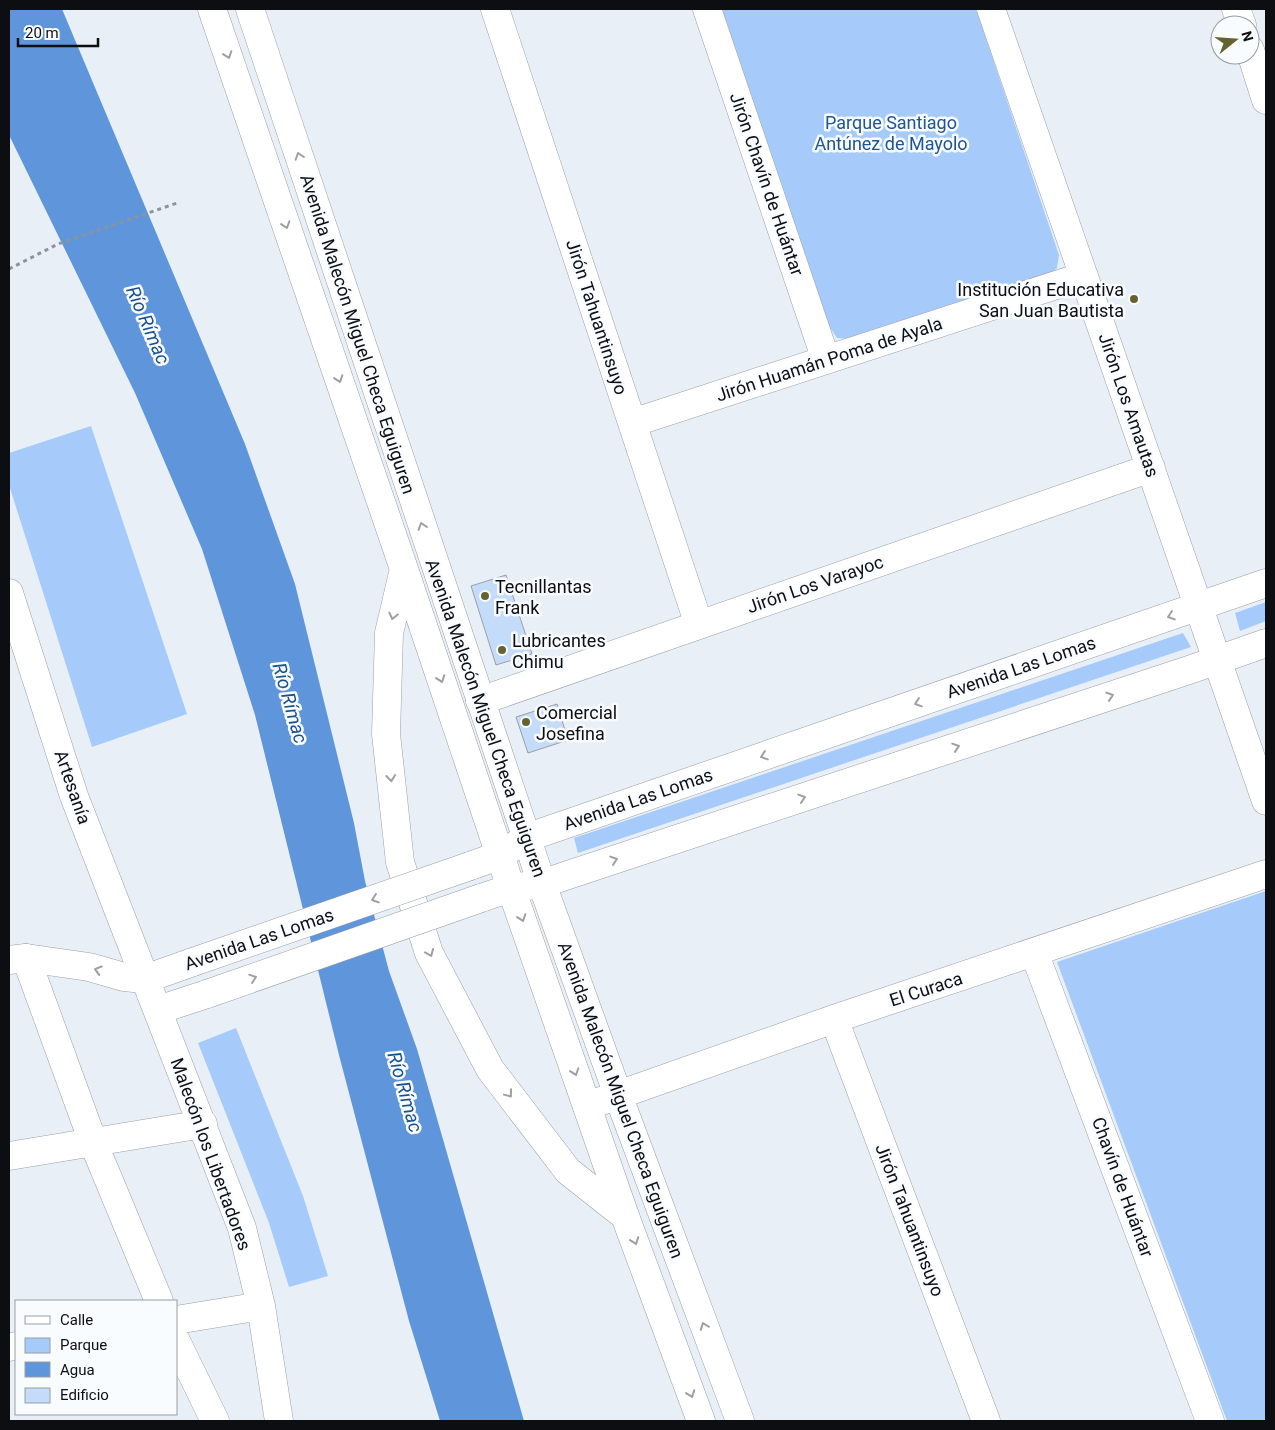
<svg xmlns="http://www.w3.org/2000/svg" width="1275" height="1430" font-family="Roboto,sans-serif">
	<rect width="100%" height="100%" fill="#e9eff7"/>
	<!-- green -->
	<path fill="#a6cbfa" d="M722,9H976L1059,255L1057,268L1049,276L850,339L837,338L829,326Z
		M91,426L187,714L92,747L9,485V453Z
		M1266,602V621L1240,631L1235,613Z
		M1183,633L1191,647L578,853L574,838Z
		M1266,891V1421H1227L1057,962Z
		M236,1028L303,1196L328,1276L289,1287L269,1223L198,1043Z"/>
	<!-- water -->
	<path fill="#5f96db" d="M9,9H62L245,444L295,584L354,823L365,881L389,971L417,1049L524,1421H440L409,1321L339,1055L255,715L202,549L135,393L9,135Z"/>
	<!-- building -->
	<path fill="#c4dbf9" stroke="#9aa0a7" d="M506,575L532,654L496,665L471,586Z
		M557,704L568,740L528,753L516,717Z"/>
	<g fill="none" stroke-linecap="round" stroke-linejoin="round">
		<!-- minor casing -->
		<g stroke="#9aa0a7" stroke-width="29">
			<path id="minor" d="M495,9L699,625
				M707,9L826,360
				M991,9L1266,801
				M632,423L1084,276
				M9,593L74,796L242,1228L261,1306L279,1421
				M480,701L1151,468
				M1034,952L1210,1421
				M26,958L93,1142L159,1301
				M834,1019L986,1421
				M587,1106L834,1019L1266,874
				M9,1156L203,1124
				M176,1320L261,1306
				M176,1341L215,1421
				M9,1347L16,1346"/>
		</g>
		<!-- tertiary casing -->
		<g stroke="#9aa0a7" stroke-width="29">
			<path id="tertiary" d="M1236,9L1242,25
				M1250,50L1266,100"/>
		</g>
		<!-- secondary casing -->
		<g stroke="#9aa0a7" stroke-width="29">
			<path id="secondary" d="M470,866L501,855L526,838L1266,583
				M481,898L511,888L542,884L568,875L1189,670L1266,643
				M9,960L26,958L89,967L124,977L145,979L193,962
				M158,1010L207,994"/>
		</g>
		<!-- primary casing -->
		<g stroke="#9aa0a7" stroke-width="29">
			<path id="primary" d="M212,9L404,569L511,888L625,1216L701,1421
				M250,9L542,884L618,1095L740,1421
				M404,569L389,633L386,734L400,862L429,953L490,1069L568,1171L625,1216"/>
		</g>
		<!-- path -->
		<path stroke="#8e9399" stroke-width="3" stroke-dasharray="4 4" stroke-linecap="butt" d="M9,269L58,244L180,202"/>
		<!-- minor -->
		<use href="#minor" stroke="#fff" stroke-width="28"/>
		<!-- tertiary -->
		<use href="#tertiary" stroke="#fff" stroke-width="28"/>
		<!-- secondary -->
		<use href="#secondary" stroke="#fff" stroke-width="28"/>
		<!-- primary -->
		<use href="#primary" stroke="#fff" stroke-width="28"/>
		<!-- secondary-bridge casing -->
		<g stroke="#9aa0a7" stroke-width="29" stroke-linecap="butt">
			<path id="secondary-bridge" d="M193,962L470,866
				M207,994L481,898"/>
		</g>
		<!-- secondary-bridge -->
		<use href="#secondary-bridge" stroke="#fff" stroke-width="28"/>
	</g>
	<!-- one-way arrows -->
	<defs><path id="oneway-chevron" d="M-2-3.5L2.5 0L-2 3.5" fill="none" stroke-width="1.6" stroke-linecap="round" stroke-linejoin="round" transform="scale(1.25)"/></defs>
	<g stroke="#9e9fa0">
		<use href="#oneway-chevron" transform="translate(228 55) rotate(71)"/>
		<use href="#oneway-chevron" transform="translate(299 156) rotate(-108)"/>
		<use href="#oneway-chevron" transform="translate(286 225) rotate(71)"/>
		<use href="#oneway-chevron" transform="translate(339 379) rotate(71)"/>
		<use href="#oneway-chevron" transform="translate(422 526) rotate(-108)"/>
		<use href="#oneway-chevron" transform="translate(393 616) rotate(103)"/>
		<use href="#oneway-chevron" transform="translate(1171 616) rotate(161)"/>
		<use href="#oneway-chevron" transform="translate(441 679) rotate(71)"/>
		<use href="#oneway-chevron" transform="translate(1110 696) rotate(-18)"/>
		<use href="#oneway-chevron" transform="translate(918 703) rotate(161)"/>
		<use href="#oneway-chevron" transform="translate(956 747) rotate(-18)"/>
		<use href="#oneway-chevron" transform="translate(764 756) rotate(161)"/>
		<use href="#oneway-chevron" transform="translate(391 778) rotate(84)"/>
		<use href="#oneway-chevron" transform="translate(802 798) rotate(-18)"/>
		<use href="#oneway-chevron" transform="translate(614 860) rotate(-18)"/>
		<use href="#oneway-chevron" transform="translate(375 899) rotate(161)"/>
		<use href="#oneway-chevron" transform="translate(522 918) rotate(71)"/>
		<use href="#oneway-chevron" transform="translate(430 953) rotate(67)"/>
		<use href="#oneway-chevron" transform="translate(98 970) rotate(-164)"/>
		<use href="#oneway-chevron" transform="translate(253 978) rotate(-19)"/>
		<use href="#oneway-chevron" transform="translate(575 1072) rotate(71)"/>
		<use href="#oneway-chevron" transform="translate(509 1094) rotate(53)"/>
		<use href="#oneway-chevron" transform="translate(635 1241) rotate(70)"/>
		<use href="#oneway-chevron" transform="translate(704 1326) rotate(-111)"/>
		<use href="#oneway-chevron" transform="translate(691 1394) rotate(70)"/>
	</g>
	<!-- markers -->
	<g fill="#66622f" stroke="#f9fcff" stroke-width="2">
		<circle cx="1134" cy="299" r="5"/>
		<circle cx="485" cy="596" r="5"/>
		<circle cx="502" cy="650" r="5"/>
		<circle cx="526" cy="722" r="5"/>
	</g>
	<g text-anchor="middle" dominant-baseline="central" stroke-width="5" stroke-linejoin="round" paint-order="stroke">
		<!-- park labels -->
		<g font-size="18" fill="#1e5494" stroke="#f9fcff">
			<text x="891" y="122">Parque Santiago<tspan x="891" dy="21">Antúnez de Mayolo</tspan></text>
		</g>
		<!-- street labels -->
		<g font-size="18" fill="#0c0e11" stroke="#f9fcff">
			<text transform="translate(767 184) rotate(71)">Jirón Chavín de Huántar</text>
			<text transform="translate(597 317) rotate(72)">Jirón Tahuantinsuyo</text>
			<text transform="translate(358 334) rotate(72)">Avenida Malecón Miguel Checa Eguiguren</text>
			<text transform="translate(829 359) rotate(-18)">Jirón Huamán Poma de Ayala</text>
			<text transform="translate(1129 405) rotate(71)">Jirón Los Amautas</text>
			<text transform="translate(815 584) rotate(-19)">Jirón Los Varayoc</text>
			<text transform="translate(1021 667) rotate(-19)">Avenida Las Lomas</text>
			<text transform="translate(486 718) rotate(71)">Avenida Malecón Miguel Checa Eguiguren</text>
			<text transform="translate(73 787) rotate(71)">Artesanía</text>
			<text transform="translate(638 799) rotate(-19)">Avenida Las Lomas</text>
			<text transform="translate(259 939) rotate(-19)">Avenida Las Lomas</text>
			<text transform="translate(926 989) rotate(-18)">El Curaca</text>
			<text transform="translate(621 1100) rotate(70)">Avenida Malecón Miguel Checa Eguiguren</text>
			<text transform="translate(211 1154) rotate(70)">Malecón los Libertadores</text>
			<text transform="translate(1123 1187) rotate(70)">Chavín de Huántar</text>
			<text transform="translate(910 1220) rotate(69)">Jirón Tahuantinsuyo</text>
		</g>
		<!-- poi labels -->
		<g font-size="18" fill="#0c0e11" stroke="#f9fcff" text-anchor="start">
			<text x="1124" y="289" text-anchor="end">Institución Educativa<tspan x="1124" dy="21">San Juan Bautista</tspan></text>
			<text x="495" y="586">Tecnillantas<tspan x="495" dy="21">Frank</tspan></text>
			<text x="512" y="640">Lubricantes<tspan x="512" dy="21">Chimu</tspan></text>
			<text x="536" y="712">Comercial<tspan x="536" dy="21">Josefina</tspan></text>
		</g>
		<!-- water labels -->
		<g font-size="19" font-style="italic" fill="#1a5090" stroke="#f9fcff">
			<text transform="translate(148 325) rotate(67)">Río Rímac</text>
			<text transform="translate(290 703) rotate(74)">Río Rímac</text>
			<text transform="translate(405 1092) rotate(74)">Río Rímac</text>
		</g>
	</g>
	<!-- border -->
	<rect width="1275" height="1430" fill="none" stroke="#0c0e11" stroke-width="20"/>
	<!-- legend -->
	<rect x="15" y="1300" width="162" height="115" fill="#f9fcff" stroke="#9a9da0"/>
	<rect x="25" y="1316" width="25" height="8" fill="#ffffff" stroke="#9a9da0"/>
	<text x="60" y="1325" font-size="15" fill="#0c0e11">Calle</text>
	<rect x="25" y="1338" width="25" height="15" fill="#a6cbfa" stroke="#9a9da0"/>
	<text x="60" y="1350" font-size="15" fill="#0c0e11">Parque</text>
	<rect x="25" y="1362" width="25" height="15" fill="#5f96db" stroke="#9a9da0"/>
	<text x="60" y="1375" font-size="15" fill="#0c0e11">Agua</text>
	<rect x="25" y="1388" width="25" height="15" fill="#c4dbf9" stroke="#9a9da0"/>
	<text x="60" y="1400" font-size="15" fill="#0c0e11">Edificio</text>
	<!-- north arrow -->
	<g transform="translate(1235 40) rotate(73)"><circle r="24" fill="#f9fcff" stroke="#9a9da0"/>
	<path d="M0-4L9 19L0 12L-9 19Z" fill="#66622f"/>
	<text y="-8" font-size="14" font-weight="bold" text-anchor="middle" fill="#0c0e11">N</text>
	</g>
	<!-- scale -->
	<path d="M18 38v8h80v-8" fill="none" stroke="#0c0e11" stroke-width="2.5"/>
	<text x="25" y="38" font-size="15" fill="#0c0e11" stroke="#f9fcff" stroke-width="4" paint-order="stroke">20 m</text>
</svg>
